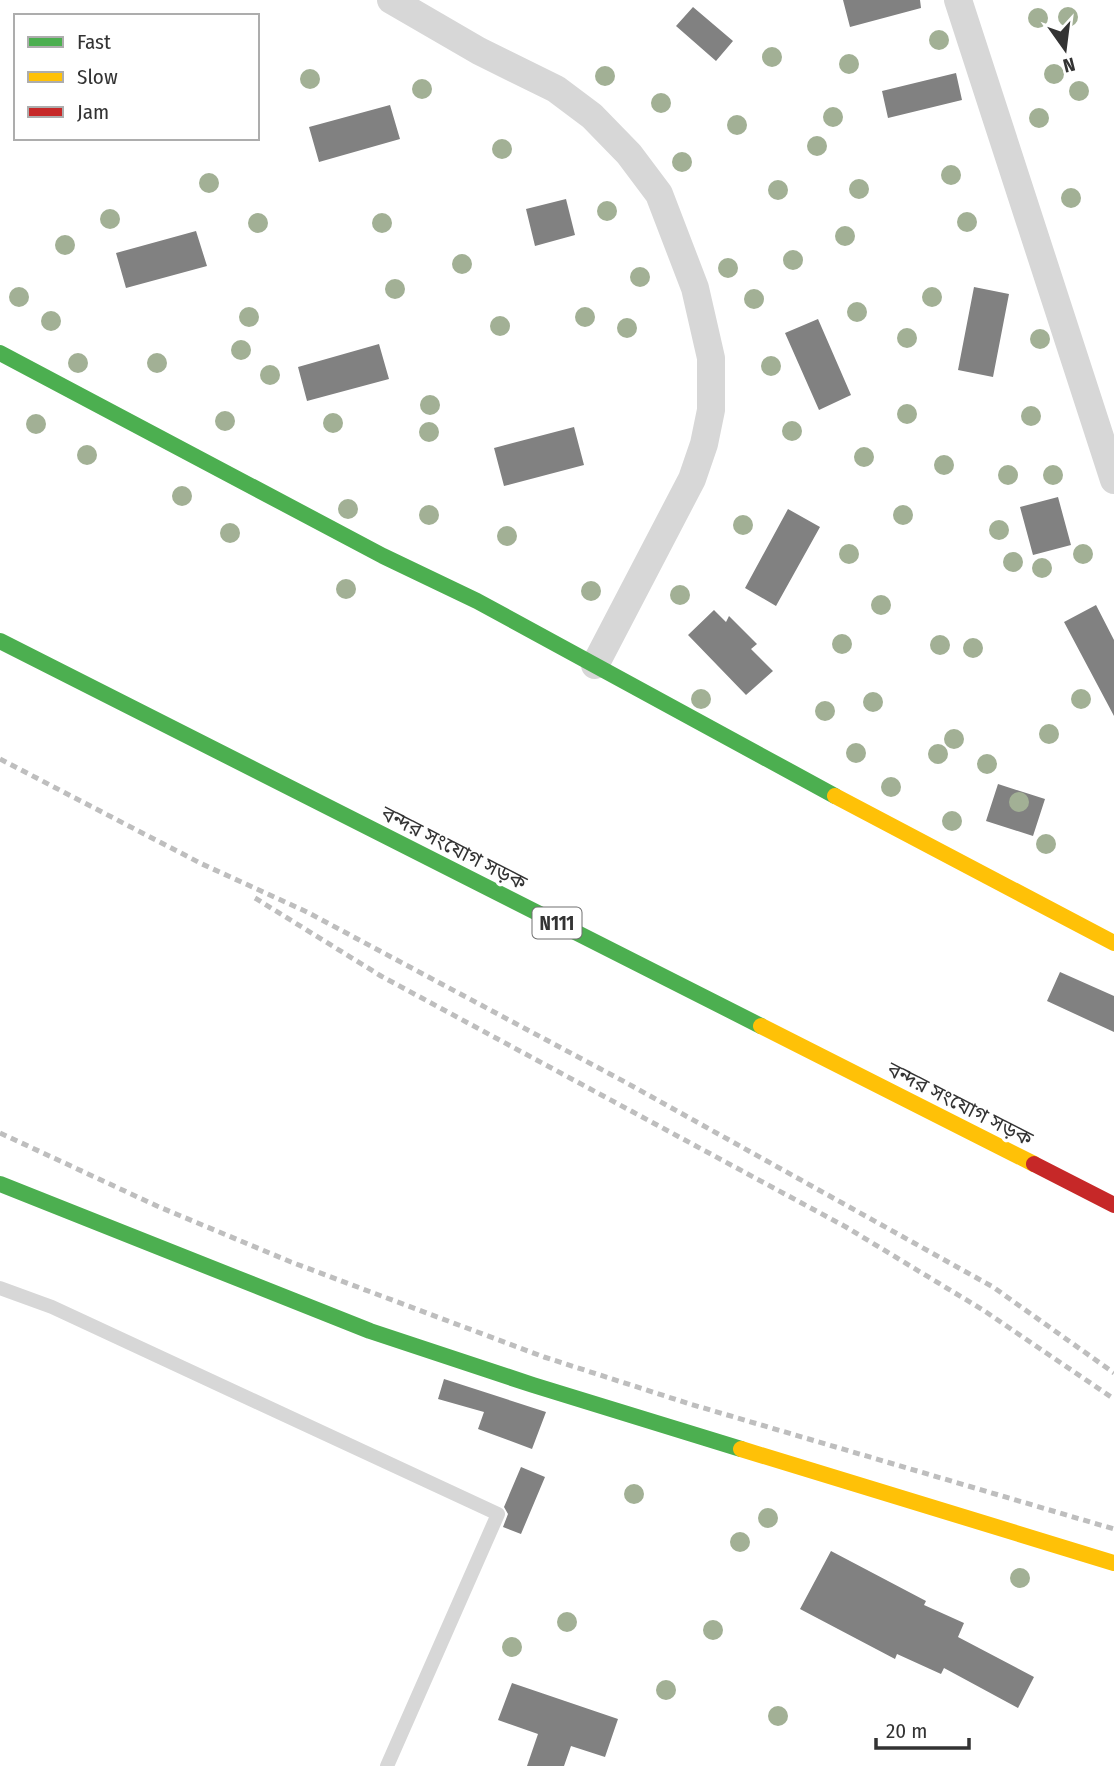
<svg xmlns="http://www.w3.org/2000/svg" width="1114" height="1766" font-family="'Fira Sans Condensed','Noto Sans Bengali',sans-serif">
	<rect width="100%" height="100%" fill="#fff"/>
	<!-- building -->
	<path fill="#818181" d="M843,0H920L921,8L850,27Z
		M693,7L733,41L716,61L676,26Z
		M956,73L962,100L888,118L882,91Z
		M390,105L400,139L319,162L309,127Z
		M566,199L575,235L535,246L526,209Z
		M196,231L207,266L126,288L116,253Z
		M974,287L1009,294L993,377L958,370Z
		M818,319L851,395L819,410L785,333Z
		M379,344L389,379L307,401L298,367Z
		M574,427L584,465L504,486L494,448Z
		M1058,497L1071,545L1033,555L1020,507Z
		M788,509L820,527L776,606L745,588Z
		M1096,605L1114,640V716L1064,622Z
		M714,610L726,622L729,616L757,644L751,649L773,671L746,695L688,635Z
		M998,784L1045,799L1033,836L986,821Z
		M1060,972L1114,996V1032L1047,1001Z
		M444,1379L546,1412L532,1449L478,1429L484,1412L438,1399Z
		M521,1467L545,1477L521,1534L503,1527L508,1514L504,1507Z
		M831,1551L926,1601L924,1605L964,1623L958,1637L1034,1677L1018,1708L944,1668L941,1674L897,1654L895,1659L800,1609Z
		M512,1683L618,1719L605,1757L571,1746L564,1766H527L538,1734L498,1720Z"/>
	<g fill="none" stroke-linecap="round" stroke-linejoin="round">
		<!-- lane -->
		<path stroke="#d7d7d7" stroke-width="14" d="M0,1288L52,1307L498,1514L387,1766"/>
		<!-- street -->
		<path stroke="#d7d7d7" stroke-width="28" d="M391,0L479,51L556,89L592,116L629,154L659,194L695,288L711,358V410L704,444L692,479L595,665
			M958,0L1114,480"/>
		<!-- fast -->
		<path stroke="#4caf50" stroke-width="16" d="M0,353L383,556L477,601L835,796
			M0,641L761,1026
			M0,1184L370,1331L533,1385L741,1449"/>
		<!-- slow -->
		<path stroke="#ffc107" stroke-width="16" d="M835,796L1114,943
			M761,1026L1034,1164
			M741,1449L1114,1563"/>
		<!-- jam -->
		<path stroke="#c62828" stroke-width="16" d="M1034,1164L1114,1205"/>
		<!-- rail -->
		<path stroke="#bebebe" stroke-width="5" stroke-dasharray="7 5" stroke-linecap="butt" d="M0,759L202,864L307,912L625,1082L993,1287L1114,1373
			M255,898L381,976L846,1227L983,1310L1114,1399
			M0,1133L157,1206L291,1262L544,1357L690,1404L1114,1529"/>
	</g>
	<!-- trees -->
	<g fill="#a2b095">
		<circle cx="1068" cy="17" r="10"/>
		<circle cx="1038" cy="18" r="10"/>
		<circle cx="939" cy="40" r="10"/>
		<circle cx="772" cy="57" r="10"/>
		<circle cx="849" cy="64" r="10"/>
		<circle cx="1054" cy="74" r="10"/>
		<circle cx="605" cy="76" r="10"/>
		<circle cx="310" cy="79" r="10"/>
		<circle cx="422" cy="89" r="10"/>
		<circle cx="1079" cy="91" r="10"/>
		<circle cx="661" cy="103" r="10"/>
		<circle cx="833" cy="117" r="10"/>
		<circle cx="1039" cy="118" r="10"/>
		<circle cx="737" cy="125" r="10"/>
		<circle cx="817" cy="146" r="10"/>
		<circle cx="502" cy="149" r="10"/>
		<circle cx="682" cy="162" r="10"/>
		<circle cx="951" cy="175" r="10"/>
		<circle cx="209" cy="183" r="10"/>
		<circle cx="859" cy="189" r="10"/>
		<circle cx="778" cy="190" r="10"/>
		<circle cx="1071" cy="198" r="10"/>
		<circle cx="607" cy="211" r="10"/>
		<circle cx="110" cy="219" r="10"/>
		<circle cx="967" cy="222" r="10"/>
		<circle cx="258" cy="223" r="10"/>
		<circle cx="382" cy="223" r="10"/>
		<circle cx="845" cy="236" r="10"/>
		<circle cx="65" cy="245" r="10"/>
		<circle cx="793" cy="260" r="10"/>
		<circle cx="462" cy="264" r="10"/>
		<circle cx="728" cy="268" r="10"/>
		<circle cx="640" cy="277" r="10"/>
		<circle cx="395" cy="289" r="10"/>
		<circle cx="19" cy="297" r="10"/>
		<circle cx="932" cy="297" r="10"/>
		<circle cx="754" cy="299" r="10"/>
		<circle cx="857" cy="312" r="10"/>
		<circle cx="249" cy="317" r="10"/>
		<circle cx="585" cy="317" r="10"/>
		<circle cx="51" cy="321" r="10"/>
		<circle cx="500" cy="326" r="10"/>
		<circle cx="627" cy="328" r="10"/>
		<circle cx="907" cy="338" r="10"/>
		<circle cx="1040" cy="339" r="10"/>
		<circle cx="241" cy="350" r="10"/>
		<circle cx="78" cy="363" r="10"/>
		<circle cx="157" cy="363" r="10"/>
		<circle cx="771" cy="366" r="10"/>
		<circle cx="270" cy="375" r="10"/>
		<circle cx="430" cy="405" r="10"/>
		<circle cx="907" cy="414" r="10"/>
		<circle cx="1031" cy="416" r="10"/>
		<circle cx="225" cy="421" r="10"/>
		<circle cx="333" cy="423" r="10"/>
		<circle cx="36" cy="424" r="10"/>
		<circle cx="792" cy="431" r="10"/>
		<circle cx="429" cy="432" r="10"/>
		<circle cx="87" cy="455" r="10"/>
		<circle cx="864" cy="457" r="10"/>
		<circle cx="944" cy="465" r="10"/>
		<circle cx="1008" cy="475" r="10"/>
		<circle cx="1053" cy="475" r="10"/>
		<circle cx="182" cy="496" r="10"/>
		<circle cx="348" cy="509" r="10"/>
		<circle cx="429" cy="515" r="10"/>
		<circle cx="903" cy="515" r="10"/>
		<circle cx="743" cy="525" r="10"/>
		<circle cx="999" cy="530" r="10"/>
		<circle cx="230" cy="533" r="10"/>
		<circle cx="507" cy="536" r="10"/>
		<circle cx="849" cy="554" r="10"/>
		<circle cx="1083" cy="554" r="10"/>
		<circle cx="1013" cy="562" r="10"/>
		<circle cx="1042" cy="568" r="10"/>
		<circle cx="346" cy="589" r="10"/>
		<circle cx="591" cy="591" r="10"/>
		<circle cx="680" cy="595" r="10"/>
		<circle cx="881" cy="605" r="10"/>
		<circle cx="842" cy="644" r="10"/>
		<circle cx="940" cy="645" r="10"/>
		<circle cx="973" cy="648" r="10"/>
		<circle cx="701" cy="699" r="10"/>
		<circle cx="1081" cy="699" r="10"/>
		<circle cx="873" cy="702" r="10"/>
		<circle cx="825" cy="711" r="10"/>
		<circle cx="1049" cy="734" r="10"/>
		<circle cx="954" cy="739" r="10"/>
		<circle cx="856" cy="753" r="10"/>
		<circle cx="938" cy="754" r="10"/>
		<circle cx="987" cy="764" r="10"/>
		<circle cx="891" cy="787" r="10"/>
		<circle cx="1019" cy="802" r="10"/>
		<circle cx="952" cy="821" r="10"/>
		<circle cx="1046" cy="844" r="10"/>
		<circle cx="634" cy="1494" r="10"/>
		<circle cx="768" cy="1518" r="10"/>
		<circle cx="740" cy="1542" r="10"/>
		<circle cx="1020" cy="1578" r="10"/>
		<circle cx="567" cy="1622" r="10"/>
		<circle cx="713" cy="1630" r="10"/>
		<circle cx="512" cy="1647" r="10"/>
		<circle cx="666" cy="1690" r="10"/>
		<circle cx="778" cy="1716" r="10"/>
	</g>
	<g text-anchor="middle" dominant-baseline="central" stroke-width="7" stroke-linejoin="round" paint-order="stroke">
		<!-- shield labels -->
		<rect fill="#fff" stroke="#707070" stroke-width="2" x="532.5" y="907.5" width="49" height="31" rx="5"/>
		<g font-size="19" font-weight="bold" fill="#333">
			<text x="557" y="923">N111</text>
		</g>
		<!-- street labels -->
		<g font-size="21" fill="#333" stroke="#fff">
			<text transform="translate(454 848) rotate(27)">বন্দর সংযোগ সড়ক</text>
			<text transform="translate(960 1104) rotate(27)">বন্দর সংযোগ সড়ক</text>
		</g>
	</g>
	<!-- legend -->
	<rect x="14" y="14" width="245" height="126" fill="#ffffff" stroke="#adadad" stroke-width="2"/>
	<rect x="28" y="37" width="35" height="10" fill="#4caf50" stroke="#adadad" stroke-width="2"/>
	<text x="77" y="49" font-size="21" fill="#333333">Fast</text>
	<rect x="28" y="72" width="35" height="10" fill="#ffc107" stroke="#adadad" stroke-width="2"/>
	<text x="77" y="84" font-size="21" fill="#333333">Slow</text>
	<rect x="28" y="107" width="35" height="10" fill="#c62828" stroke="#adadad" stroke-width="2"/>
	<text x="77" y="119" font-size="21" fill="#333333">Jam</text>
	<!-- north arrow -->
	<g transform="translate(1065 49) rotate(166)" stroke="#ffffff" stroke-width="5" paint-order="stroke">
	<path d="M0-5L12 26L0 18L-12 26Z" fill="#333333"/>
	<text y="-10" font-size="19" font-weight="bold" text-anchor="middle" fill="#333333">N</text>
	</g>
	<!-- scale -->
	<path d="M876 1738v10h93v-10" fill="none" stroke="#333333" stroke-width="3.5"/>
	<text x="886" y="1738" font-size="21" fill="#333333" stroke="#ffffff" stroke-width="5" paint-order="stroke">20 m</text>
</svg>
